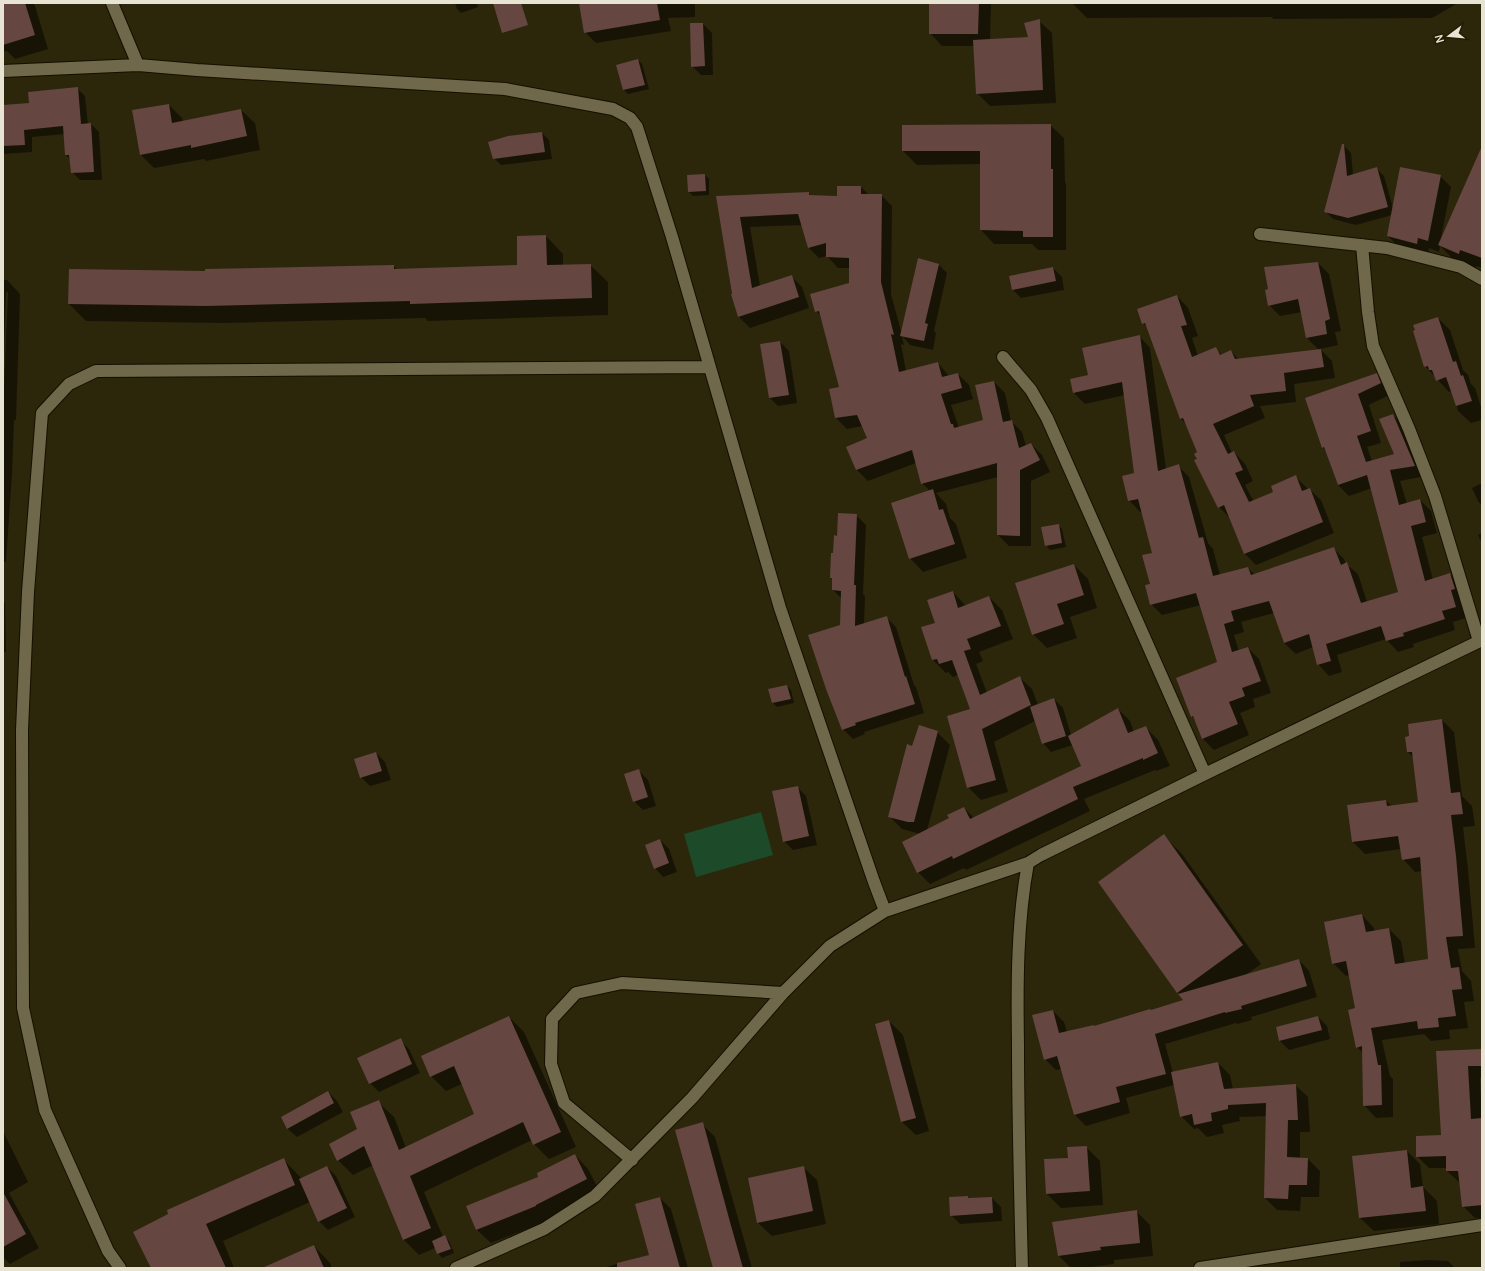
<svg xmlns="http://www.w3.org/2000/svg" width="1485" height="1271" font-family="Manrope,sans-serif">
	<rect width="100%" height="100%" fill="#2c260b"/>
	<!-- green -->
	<path fill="#1d4b29" d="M761,812L773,855L696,877L684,834Z"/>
	<!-- shadow -->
	<path fill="#0007" d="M3,3H33L35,6L48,49L15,59L7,51H3Z
		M455,3H477L478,7L461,13L457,9Z
		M580,3H695V17L668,18L671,31L596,43L585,32Z
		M930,3H991L990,40L1029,38L1039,21L1052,33L1056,103L990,106L977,93L974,46H942L930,33Z
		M1072,3H1458L1432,18L1273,19L1272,17L1087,18Z
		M703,24L712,33L713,75H701L692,66Z
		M638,60L642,64L649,89L628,94L624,90Z
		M77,88L85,96L88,125L91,124L99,132L102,180H80L72,172L71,160L66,155L65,134L32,137V152L3,154V106L31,104Z
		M169,105L182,118L183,122L241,110L255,123L260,150L206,161L204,159L154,168L140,154Z
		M1050,125L1064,138L1065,182L1066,184V250H1038L1032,244H994L981,230V164L917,165L903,151Z
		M542,133L549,140L552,159L501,165L494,158Z
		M1343,145L1351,153L1353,175L1377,169L1384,176L1393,208L1440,176L1451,187L1441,238L1482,161V268L1477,266L1475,269L1455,261L1440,246L1439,252L1429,248L1428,255L1399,247L1388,236L1392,215L1356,225L1333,219L1325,211Z
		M705,175L709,179V195L693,196L689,192Z
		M861,187L869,195H881L892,206L891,294L902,335L938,264L947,273L934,331L936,333L933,350L910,345L902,336L904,345L901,344L906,371L938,363L949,376L958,374L969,385L973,399L951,405L959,428L984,421L994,382L1005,393L1011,421L1022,432L1026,446L1031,444L1042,455L1050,472L1031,481V546H1009L998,535V477L936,493L946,504L950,518L956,524L967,558L923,572L910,558L930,491L922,483L916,463L868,481L857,470L848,447L868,439L863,426L847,429L836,418L840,388L822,317L816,311L850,284V268H838L827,256L819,258L808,247L802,225L750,227L760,286L791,276L802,287L809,308L750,328L739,317L732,295L718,197L808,193L812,196H838Z
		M546,236L563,254V266L590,265L608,282V315L428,321L425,318L224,323L86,321L69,304L206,272L393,266L398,270L518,266Z
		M1318,263L1329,274L1341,331L1335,332L1338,345L1320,349L1332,361L1335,378L1294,384L1296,402L1260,406L1265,418L1224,435L1232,453L1234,452L1245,464L1253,481L1245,485L1254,502L1275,493L1296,477L1308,489H1309L1321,500L1334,533L1256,565L1245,554L1230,518L1219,507L1198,459V453L1187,425L1181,419L1149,329L1143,323L1177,296L1188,308L1198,336L1192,338L1198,356L1215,349L1222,355L1231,351L1239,360L1319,350L1307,338L1302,312L1280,316L1269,305Z
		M1053,268L1062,277L1064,290L1021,298L1012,289Z
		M3,280H7L20,294L16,420H14L12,474L6,562H3V412L8,292H6L3,381Z
		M1438,318L1450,330L1463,370L1468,375L1471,384L1475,388L1482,410V420L1471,423L1458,411L1452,391L1449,392L1425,366Z
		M1139,336L1150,348L1166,469L1178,466L1189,477L1208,543L1213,549L1220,575L1248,568L1255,575L1333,548L1344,559L1346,564L1358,574L1367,602L1399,592L1372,488L1349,496L1338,485L1326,451L1323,448L1306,398L1376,374L1388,386L1391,394L1369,405L1381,443L1367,447L1372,461L1396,454L1393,415L1404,426L1425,476L1400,481L1407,504L1420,500L1431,511L1437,533L1422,537L1433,580L1450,574L1461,585L1466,618L1453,622L1455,630L1413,644L1414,647L1398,652L1386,639L1337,655L1342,672L1329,676L1318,664L1313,647L1296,654L1284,643L1274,613L1241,622L1244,632L1234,635L1239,651L1248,648L1259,659L1271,693L1253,699L1255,707L1240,713L1249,735L1214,750L1203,739L1195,720L1192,716L1218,663L1201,605L1162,615L1151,604L1153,553L1142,511L1140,512L1129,500L1135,474L1125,395L1085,404L1074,393L1090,376Z
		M780,342L789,351L797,403L778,406L769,397Z
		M1482,483V506L1478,501L1472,488Z
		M856,515L866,525L863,594L865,596L864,624L887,618L896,627L914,685L916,687L924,713L864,732L865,734L853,739L843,729L841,626L842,599L833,590V580L831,578L838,537Z
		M1058,525L1062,529L1066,547L1050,550L1046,545Z
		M1482,533V543L1478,535Z
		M1074,565L1088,579L1097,608L1070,617L1077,638L1047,648L1033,634Z
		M953,592L966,606L989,597L1002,610L1013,639L979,652L983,661L976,664L987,693L1019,677L1032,689L1038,705L1054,699L1063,708L1071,735L1118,709L1130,721L1134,732L1146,728L1158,740L1170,766L1156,771L1155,770L1084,799L1090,811L966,870L964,868L930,884L918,872L920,834L902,829L890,817L913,747L937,732L950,745L927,830L951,819L964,808L974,818L1082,766L1073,745L1051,752L1043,743L1035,721L994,742L1008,792L981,800L968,787L971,710L958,675L953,677L948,672L946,673L933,660L922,628L936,624Z
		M3,601L5,603L6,652H3Z
		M787,686L791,690L794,703L777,707L773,703Z
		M1442,720L1454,732L1462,796L1472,806L1475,826L1463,827L1468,869L1475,948L1458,949L1462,971L1471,981L1474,1001L1464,1002L1468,1028L1449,1030L1450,1039L1431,1041L1424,1034L1382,1040L1390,1076L1393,1079V1117L1376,1118L1364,1105L1363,1053L1357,1047L1356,1009L1350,975L1346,976L1333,963L1362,915L1374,928L1375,931L1389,929L1401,941L1405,964L1429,960L1422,871L1415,872L1403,859L1401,849L1365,854L1353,842L1348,806L1386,801L1392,806L1419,803L1414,758L1408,752Z
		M376,753L385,762L391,780L370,786L361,777Z
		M639,771L648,780L656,806L643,810L634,801Z
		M797,787L806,796L817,845L793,850L784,841Z
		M1164,836L1182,854L1261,964L1244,976L1299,960L1309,971L1317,997L1251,1017L1252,1020L1237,1024L1236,1023L1165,1044L1173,1073L1218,1063L1230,1075L1233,1089L1295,1085L1308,1097L1310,1132H1300V1159H1308L1320,1171L1319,1197H1301L1300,1211L1277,1210L1265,1198L1267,1116L1239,1117L1240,1121L1222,1125L1224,1133L1207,1137L1198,1128L1194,1129L1181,1116L1174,1085L1126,1098L1130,1113L1086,1126L1075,1115L1062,1069L1056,1070L1045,1059L1053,1011L1064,1022L1067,1032L1094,1026L1095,1027L1184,1001L1099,883Z
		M660,840L669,849L677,872L663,877L655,868Z
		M509,1017L524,1032L576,1147L549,1159L534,1144L532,1140L424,1192L443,1237H445L449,1241L454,1253L442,1258L438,1253L435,1248L419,1255L404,1240L373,1165L353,1175L338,1160L378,1102L394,1117L406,1148L475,1115L462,1084L446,1091L431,1076Z
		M1318,1017L1327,1026L1330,1039L1289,1050L1280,1041L1277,1027Z
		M889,1021L903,1035L929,1131L916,1135L902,1122Z
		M400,1040L409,1049L420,1073L379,1092L370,1083Z
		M1482,1051V1078H1480L1482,1119V1218H1475L1463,1206L1460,1183L1447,1171V1168H1429L1417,1156L1442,1136L1437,1052Z
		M328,1092L337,1101L343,1112L297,1137L288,1129L282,1117Z
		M702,1124L715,1137L752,1268H714Z
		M3,1131L28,1182L9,1193L39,1248L10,1264L3,1257Z
		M1086,1147L1100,1161L1103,1205L1061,1208L1047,1194L1069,1159Z
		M1407,1151L1420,1164L1423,1187L1437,1201L1439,1224L1374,1231L1360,1218Z
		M575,1155L588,1169L600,1192L549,1220L491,1243L477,1230L467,1206L540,1177Z
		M284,1160L302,1179L327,1167L336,1176L355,1217L328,1230L319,1221L310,1202L223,1241L234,1268H152Z
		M803,1167L817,1180L826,1224L772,1236L758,1223Z
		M968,1197L970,1199L992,1198L1001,1207L1002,1221L960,1224L951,1215L950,1198Z
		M660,1198L671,1209L688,1268H606V1267L650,1255Z
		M1136,1211L1150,1225L1153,1256L1114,1260V1264L1084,1268H1071L1059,1256L1054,1222Z
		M314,1246L330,1263L332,1268H264Z
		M1428,1260L1448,1261L1455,1268H1400V1262Z"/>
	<!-- building -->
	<path fill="#654640" d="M3,3H25L35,35L3,45Z
		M493,3H521L528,25L502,33Z
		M579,3H657L660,20L584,33Z
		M929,3H979L978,34H929Z
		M1040,19L1043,90L976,94L973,40L1028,37L1024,23Z
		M690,23H703L705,66L691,67Z
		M638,59L645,85L623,90L616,65Z
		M78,87L81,124L91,123L94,172L71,173L69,155H65L63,126L24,130L25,145L3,146V105L29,103L28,92Z
		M169,104L172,123L241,109L247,136L191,148V145L140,155L132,110Z
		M1051,124V169H1053V237H1023V231L980,230V151H902V125Z
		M542,132L545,152L493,159L488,142L508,136Z
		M1342,144H1344L1347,176L1377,167L1388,207L1348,218L1324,212Z
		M1482,146V258L1460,250L1459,254L1438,245Z
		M1400,167L1441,175L1428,241L1418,238L1417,244L1387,236Z
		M705,174L706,191L688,192L687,175Z
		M837,186H861V194H882L881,282L894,335L891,334L899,372L938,362L942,377L958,373L962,388L941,394L951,424H953L954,428L983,420L975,385L994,381L1003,422L1012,420L1019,448L1031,443L1040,460L1020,470V536L997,535V463L921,484L912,450L856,470L846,447L867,438L857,415L835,418L829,389L839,387L819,311L815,312L810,294L849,283V258L826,257V243L808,248L798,214L740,217L752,288L792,275L799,297L738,317L731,294H732L716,196L809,192V195L837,196Z
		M546,235L547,265L591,264L592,298L410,304V301L206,306L68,304L69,269L205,271V269L394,265V269L517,265V236Z
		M918,258L939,264L925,323L928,324L924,341L900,336Z
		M1318,262L1330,319L1325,321L1327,334L1306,338L1298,299L1268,306L1265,290L1268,289L1264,267Z
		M1053,267L1056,281L1012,290L1009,276Z
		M1177,295L1187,325L1181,326L1192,357L1216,347L1220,355L1231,350L1235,359L1321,349L1324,367L1284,373L1286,391L1250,395L1254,406L1213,424L1228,454L1234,451L1243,470L1235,473L1249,502L1273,492L1271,486L1296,475L1302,491L1310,488L1323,522L1244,554L1224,505L1218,508L1194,460L1197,459L1194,454L1197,452L1183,418L1180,419L1145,323L1142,324L1137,309Z
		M1438,317L1453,362L1456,361L1461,376L1463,375L1472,401L1456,406L1446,377L1436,381L1432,370H1429L1428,366L1424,367L1413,331L1415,330L1413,325Z
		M1140,335L1158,471L1179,464L1199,538L1203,537L1213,576L1248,567L1251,575L1334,547L1341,565L1347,562L1361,603L1398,592L1367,475L1338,485L1324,447L1322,448L1305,398L1377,373L1381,383L1358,394L1371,431L1357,436L1366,462L1394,454L1379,419L1393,414L1415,466L1390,470L1399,505L1420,499L1426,522L1411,526L1425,581L1450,573L1455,589L1451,590L1456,607L1442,611L1445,619L1403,633L1404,636L1386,641L1381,626L1326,644L1331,661L1317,665L1309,634L1284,643L1269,601L1231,611L1234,621L1224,624L1232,652L1248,647L1261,681L1242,688L1245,696L1229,702L1238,724L1202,739L1193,716L1191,717L1176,678L1217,662L1196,593L1150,605L1145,585L1150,584L1142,555L1152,553L1138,499L1128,501L1122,476L1134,473L1122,382L1073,393L1070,379L1088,375L1082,348Z
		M780,341L789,395L769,398L760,344Z
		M933,489L939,510L943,509L955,544L909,559L891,503Z
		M838,513L857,514L854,585H856L855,626L887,616L905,677L906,676L915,704L855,723L856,725L842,730L826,689L808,635L840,625L841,591L832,590V578H830L831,553H833L834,535L837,536Z
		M1059,524L1062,543L1045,546L1041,527Z
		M1074,564L1084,595L1057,604L1064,624L1032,635L1015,583Z
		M953,591L958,608L989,596L1001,626L967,639L971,649L964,651L980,695L1020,676L1031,705L982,729L996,780L967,788L947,716L970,709L952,660L939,664L937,659L932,660L921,627L935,623L927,600Z
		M787,685L791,699L772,703L768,689Z
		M1054,698L1066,736L1042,744L1030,707Z
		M1118,708L1128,733L1146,726L1158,753L1143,760V758L1073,787L1078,799L953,859L952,856L917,873L902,842L949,818L947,815L964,807L970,819L1081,766L1068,736Z
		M1442,719L1451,793L1460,792L1463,814L1451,815L1456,856L1463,936L1446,937L1451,968L1459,967L1462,989L1452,990L1456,1016L1438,1018L1439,1027L1418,1029L1417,1021L1371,1028L1378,1065H1381L1382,1105L1363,1106L1362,1046L1356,1048L1348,1010L1355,1008L1346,961L1332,964L1324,922L1362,914L1366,932L1389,928L1395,964L1428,959L1420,857L1402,860L1398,836L1352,842L1347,805L1386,800L1387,806L1418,802L1412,752H1407L1405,737L1409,736L1408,724Z
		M919,725L938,731L914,822H908L888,817L907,744L912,746Z
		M376,752L382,771L360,778L354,759Z
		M639,769L648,797L633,802L624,774Z
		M798,786L809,836L783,842L772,791Z
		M1164,834L1243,945L1177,993L1098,882Z
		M660,839L669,863L654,869L645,845Z
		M1299,959L1307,986L1241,1006L1242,1009L1225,1013V1012L1155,1034L1166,1074L1116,1087L1120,1102L1074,1115L1057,1056L1044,1060L1032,1015L1053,1010L1059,1033L1094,1025V1026L1150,1009L1151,1010L1183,1000L1178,994Z
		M509,1016L561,1132L533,1145L523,1122L410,1176L431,1228L403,1240L364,1146L337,1161L329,1144L357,1129L350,1112L379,1100L399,1150L474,1114L454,1066L430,1077L421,1056Z
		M1318,1016L1322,1030L1279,1041L1276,1027Z
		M889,1020L916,1118L901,1122L875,1024Z
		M401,1038L412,1064L369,1084L357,1058Z
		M1482,1049V1066H1468L1471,1119L1482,1118V1205L1462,1207L1458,1171H1446V1156L1416,1157V1136L1441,1135L1436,1051Z
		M1218,1062L1224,1089L1296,1084L1298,1120H1288L1287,1157L1308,1158L1307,1185H1289L1288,1199L1264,1198L1266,1103L1228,1105V1109L1211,1113L1212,1121L1194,1125L1192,1114L1180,1117L1171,1072Z
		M328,1091L334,1103L287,1129L281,1117Z
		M703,1122L730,1222L743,1268H713L675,1130Z
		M1087,1146L1090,1191L1046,1194L1044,1159L1068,1158L1067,1147Z
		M1407,1150L1411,1188L1423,1186L1426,1211L1359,1218L1352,1156Z
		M575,1154L587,1179L536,1205V1206L476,1230L466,1206L538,1177L537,1173Z
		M284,1158L295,1185L206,1224L226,1268H151L133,1232L168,1214L167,1210Z
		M327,1166L347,1208L318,1222L299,1179Z
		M804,1166L813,1211L757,1223L748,1178Z
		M3,1192L26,1234L3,1247Z
		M968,1196V1198L992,1197L993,1213L950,1216L949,1197Z
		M660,1197L680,1268H617V1263L649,1255L635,1204Z
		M1137,1210L1140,1243L1100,1247L1101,1250L1058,1256L1052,1222Z
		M445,1235L451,1249L437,1254L432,1241Z
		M314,1245L324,1268H262Z"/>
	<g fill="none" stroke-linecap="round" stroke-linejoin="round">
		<!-- minor casing -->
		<g stroke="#150f00" stroke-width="14">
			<path id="minor" d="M112,3L138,65
				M3,71L138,65L197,70L505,89L613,109L630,118L637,127L672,237L780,608L874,882L885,911L1028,863
				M1260,234L1387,248L1461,267L1482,279
				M1362,245L1368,312L1373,346L1409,429L1435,496L1479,641
				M1003,357L1031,390L1047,418L1205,774
				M632,1160L564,1103L551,1064L552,1019L576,993L622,983L783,993
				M120,1268L108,1251L45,1110L23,1008L22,730L28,592L42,413L69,384L96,371L710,367
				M456,1268L544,1229L595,1196L692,1098L783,993L830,946L885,911
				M1022,1268C1020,1193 1018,1119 1018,1044C1017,984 1017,922 1028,863L1041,855L1205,774L1482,640
				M1200,1268L1482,1225"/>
		</g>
		<!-- minor -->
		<use href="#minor" stroke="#6f684b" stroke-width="12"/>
	</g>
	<!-- border -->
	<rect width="1485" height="1271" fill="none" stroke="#e7e4d4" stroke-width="8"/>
	<!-- north arrow -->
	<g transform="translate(1449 36) rotate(254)" stroke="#231d02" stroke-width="3" paint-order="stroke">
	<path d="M0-3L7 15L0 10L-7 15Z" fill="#e7e4d4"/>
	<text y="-6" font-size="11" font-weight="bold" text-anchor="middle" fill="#e7e4d4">N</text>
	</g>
</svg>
